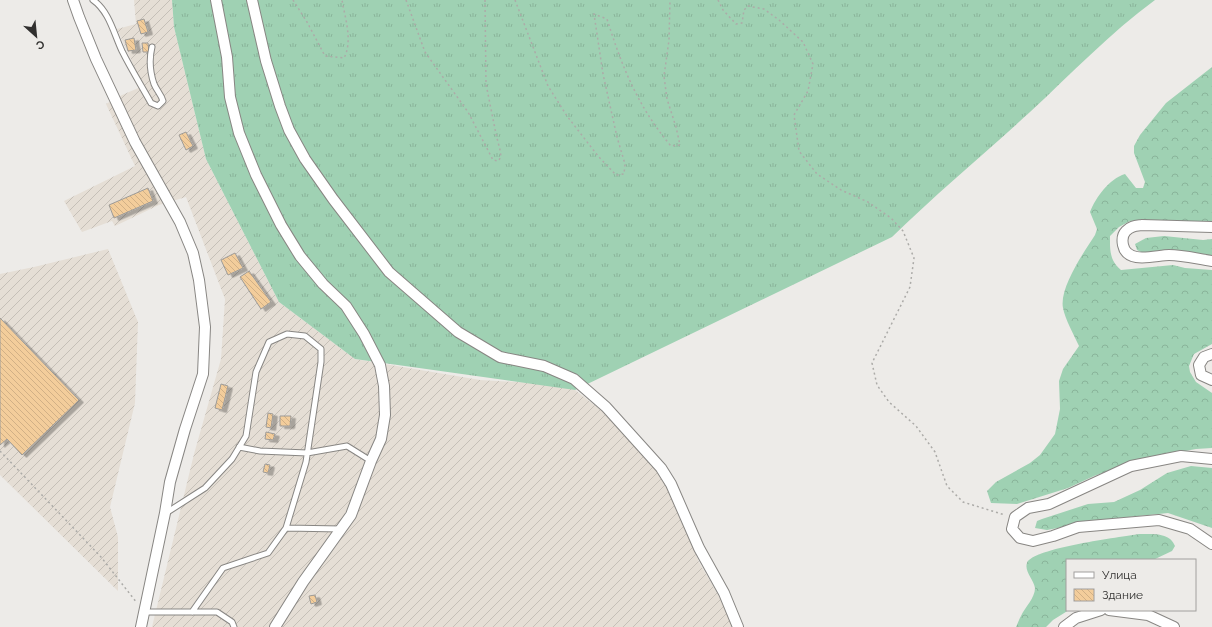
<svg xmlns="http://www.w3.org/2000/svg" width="1212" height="627" font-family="Raleway,sans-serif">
	<defs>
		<pattern id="industrial-furrows" width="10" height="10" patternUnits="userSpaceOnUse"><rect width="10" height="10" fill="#e5ded5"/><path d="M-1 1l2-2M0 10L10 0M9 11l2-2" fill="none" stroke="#c5bfb7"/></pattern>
		<pattern id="grass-tufts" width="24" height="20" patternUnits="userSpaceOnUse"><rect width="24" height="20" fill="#9fd1b3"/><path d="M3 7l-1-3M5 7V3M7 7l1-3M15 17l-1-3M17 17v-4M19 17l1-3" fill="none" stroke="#89b49a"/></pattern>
		<pattern id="forest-crowns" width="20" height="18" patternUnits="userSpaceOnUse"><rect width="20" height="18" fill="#9fd1b3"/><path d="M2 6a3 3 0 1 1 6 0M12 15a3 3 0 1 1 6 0" fill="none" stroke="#89b49a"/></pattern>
		<pattern id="building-back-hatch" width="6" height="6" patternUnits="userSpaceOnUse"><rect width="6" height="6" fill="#f3cd9b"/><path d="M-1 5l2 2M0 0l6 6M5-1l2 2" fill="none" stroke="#d1b086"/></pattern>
		<filter id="shadow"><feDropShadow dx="4.5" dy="2.5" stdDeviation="0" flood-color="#0004"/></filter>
	</defs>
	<rect width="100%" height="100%" fill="#edebe8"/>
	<!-- industrial -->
	<path fill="url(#industrial-furrows)" d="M134,0H172L174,27L206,159L279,302L355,359L480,380L550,384L575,390L616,422L663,478L699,562L725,607L732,627H152L194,454L221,359L225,299L186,197L159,205L115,226L112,221L82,232L64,201L135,166L106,104L122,95L143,86L117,29L136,24Z
		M108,249L138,322L135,403L110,507L118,537V591L0,475V274L34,267Z"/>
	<!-- grass -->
	<path fill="url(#grass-tufts)" d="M172,0H1155C1110,33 1071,74 1030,112C984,154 937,193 892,237L575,390L355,359L279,302L206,159L174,27Z"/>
	<!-- forest -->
	<path fill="url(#forest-crowns)" d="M1212,67V222L1180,224L1144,220L1130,221L1119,227L1110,236C1110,249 1109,260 1121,270L1173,265L1185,268L1212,270V344L1194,354L1189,366L1190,372L1196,382L1212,393V448L1196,449L1141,459L1094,476L1068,488L1017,504L991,503L987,491L996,482L1030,463L1040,455L1055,434L1060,409L1059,381L1063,369L1079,346C1074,335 1065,319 1063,308C1059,288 1084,252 1095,235L1097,229L1090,212C1096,197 1109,179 1125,174L1136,188H1143L1145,182L1134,153V146L1140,135L1166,103Z
		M1164,236L1203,240L1212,239V256L1143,253L1137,250L1135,244L1146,238Z
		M1191,466L1212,468V528L1168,513L1100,520L1047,530L1035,528L1037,521L1042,519L1088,504L1114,502L1140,490L1167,473Z
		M1139,534C1152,534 1170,532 1175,546L1172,551L1153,560H1067V610H1069L1053,620L1046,627H1016C1018,623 1019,619 1021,616C1025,607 1035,598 1035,588C1034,580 1024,571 1027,563C1032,548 1122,537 1139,534Z"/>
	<!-- building -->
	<path fill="url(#building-back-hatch)" stroke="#9d9b98" filter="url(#shadow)" d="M144,19L148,32L141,34L137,21Z
		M134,38L136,50L128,51L125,40Z
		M142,43H148L149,52H143Z
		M186,132L193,146L186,150L179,135Z
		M148,188L153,201L114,218L109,205Z
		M235,253L243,268L228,275L221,260Z
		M249,271L271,302L261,309L240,277Z
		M0,318L79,400L22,455L7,439L0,445Z
		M221,384L228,386L222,410L215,408Z
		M268,413L273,414L271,428L266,427Z
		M280,416H291L290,426H280Z
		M266,432L275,434L273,440L265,439Z
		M265,464L270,465L268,473L263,472Z
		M315,595L317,602L311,604L309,596Z"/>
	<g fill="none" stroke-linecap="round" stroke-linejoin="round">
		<!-- lane casing -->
		<g stroke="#888683" stroke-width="7">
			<path id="lane" d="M93,0C109,11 114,34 122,51C131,69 141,85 151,103L158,106L163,101C161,94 157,91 154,84C150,72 149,59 152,47
				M239,447L260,451L307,453L347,446L371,461
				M166,513L205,488L232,459L246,436L256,372L269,342L287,334L305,336L321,349V362L306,462L286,528L268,553L223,568L192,612
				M286,528L341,529
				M144,612H217L232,622L234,627"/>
		</g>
		<!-- street casing -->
		<g stroke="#888683" stroke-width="12">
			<path id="street" d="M73,0L79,17L96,59L135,142L180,222L193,253L199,280L205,327L203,374L185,429L170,482L165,513L141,627
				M216,0L227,57L230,97L239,133L256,175L281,225L300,256L323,284L346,306L364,334L380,365L384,386L385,415L381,439L371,461L351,515L303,582L275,627
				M252,0L266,61L280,106L289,130L305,159L333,199L389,272L458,332L500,357L544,366L574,379L606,407L661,468L671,484L699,548L724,593L738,627
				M1212,227L1142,225C1135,226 1131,226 1126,231C1122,235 1122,240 1123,245C1127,265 1156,255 1169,255C1183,255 1198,259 1212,261
				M1212,354L1204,357L1199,365L1201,375L1212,380
				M1212,459L1181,456L1131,466L1049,504L1028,508L1015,517L1012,529L1020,538L1033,541L1053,536L1078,527L1159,520L1190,529L1212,544
				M1109,610L1148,615L1174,627
				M1064,627L1076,618L1101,610"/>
		</g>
		<!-- path -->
		<path stroke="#acaba8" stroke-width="1.5" stroke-dasharray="2 3" stroke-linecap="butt" d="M293,0L307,22L325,56L344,58C353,41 345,18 342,0
			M406,0L425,52L468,112L493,160L498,161L501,157L500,150L496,134L486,84L485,0
			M515,0L548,86L567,116L598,156L616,175L624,174L625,164L617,137L603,74L594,14L607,19C622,67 638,107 671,146L680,145L676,127L667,99L664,76L669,40L670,0
			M718,0L723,10L736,24L742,23L744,10L748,6L764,9L779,20L803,42L813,64L808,91L794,115L799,151L817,174L841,190L868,202L891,218L903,231L914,258L910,287L872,363L877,385L889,402L916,426L935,452L947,486L963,502L1005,515
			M0,451L101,557L137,603"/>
		<!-- lane -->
		<use href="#lane" stroke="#fff" stroke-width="5"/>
		<!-- street -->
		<use href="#street" stroke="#fff" stroke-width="10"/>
	</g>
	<!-- legend -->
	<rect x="1066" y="559" width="130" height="52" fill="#edebe8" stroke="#a2a09e"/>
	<rect x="1074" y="572" width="20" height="6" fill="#ffffff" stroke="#a2a09e"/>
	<text x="1102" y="579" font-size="12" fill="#31302f">Улица</text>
	<rect x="1074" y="589" width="20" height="12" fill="url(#building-back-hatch)" stroke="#a2a09e"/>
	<text x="1102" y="599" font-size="12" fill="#31302f">Здание</text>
	<!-- north arrow -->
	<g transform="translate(36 36) rotate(153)" stroke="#edebe8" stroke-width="3" paint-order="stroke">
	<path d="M0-3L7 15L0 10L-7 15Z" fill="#31302f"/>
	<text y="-6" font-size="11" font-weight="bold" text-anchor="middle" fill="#31302f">С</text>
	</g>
</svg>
